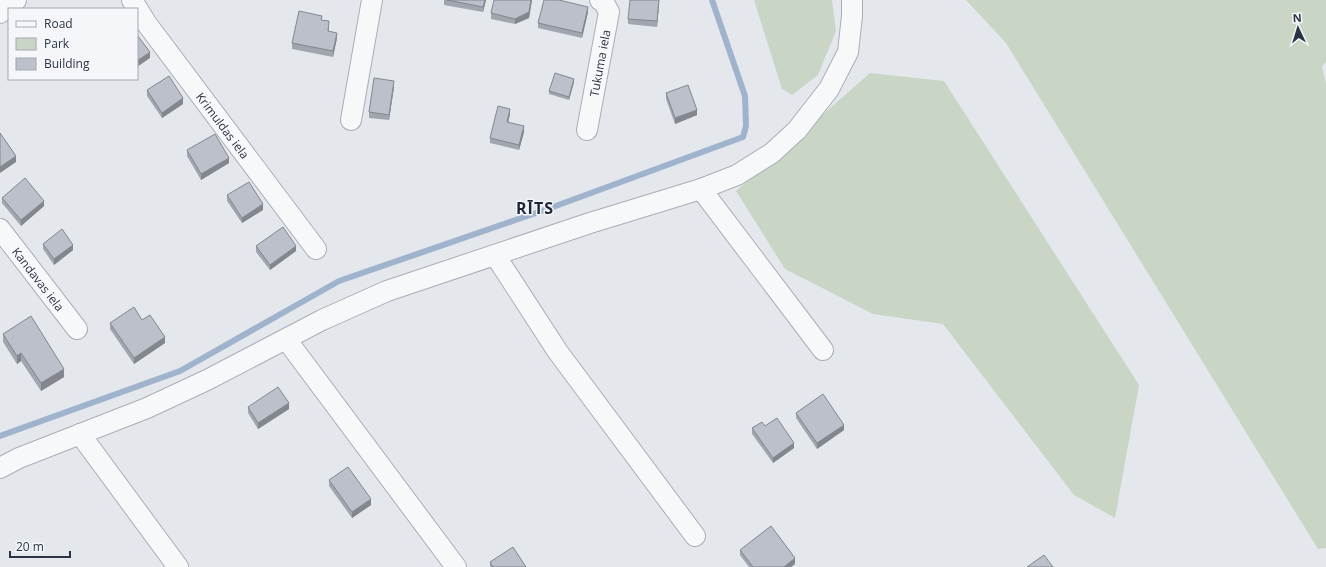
<svg xmlns="http://www.w3.org/2000/svg" width="1326" height="567" font-family="'Open Sans',sans-serif">
	<rect width="100%" height="100%" fill="#e4e7ec"/>
	<!-- green -->
	<path fill="#c9d6c5" d="M754,0H832L836,31L818,75L792,95L782,89Z
		M966,0H1326V62L1322,66L1326,84V548L1318,549L1006,43Z
		M870,73L944,81L1139,385L1115,518L1074,495L943,324L873,314L785,269L736,191Z"/>
	<g fill="none" stroke-linecap="round" stroke-linejoin="round">
		<!-- stream -->
		<path stroke="#9fb4cc" stroke-width="6" d="M0,436L180,371L339,281L553,207L743,137L746,126L745,96L712,0"/>
		<!-- street casing -->
		<g stroke="#a9aeb7" stroke-width="22">
			<g id="street">
				<path id="s1" d="M132,0L147,24L316,249"/>
				<path d="M0,13L16,0"/>
				<path d="M351,120L372,0"/>
				<path id="s2" d="M587,130L609,12L603,1L600,0"/>
				<path d="M701,189L823,350"/>
				<path id="s3" d="M0,229L77,329"/>
				<path d="M495,255L558,352L695,536"/>
				<path d="M286,339L456,567"/>
				<path d="M80,434L178,567"/>
				<path d="M0,468L19,458L147,408L207,380L322,320L387,291L590,223L701,189L737,175L772,153L797,130L829,89L848,52L852,16V0"/>
			</g>
		</g>
		<!-- street -->
		<use href="#street" stroke="#f7f8fa" stroke-width="20"/>
	</g>
	<!-- wall -->
	<path fill="#a1a5ae" d="M444,0H486L483,12L444,5Z
		M532,0L529,18L515,24L491,19V13Z
		M659,4L657,27L628,24V19Z
		M588,12L582,38L538,28V23Z
		M322,20L329,27V31L337,38L333,57L292,49V43Z
		M574,82L569,100L549,94V91Z
		M394,87L389,120L369,118V112Z
		M147,90L183,104L162,118L147,96Z
		M666,93L697,115L675,124L666,99Z
		M510,114L508,122L524,132L519,150L490,143V138Z
		M187,150L229,163L201,180L187,156Z
		M227,195L263,210L242,223L227,201Z
		M2,198L44,206L21,226L2,203Z
		M43,244L73,250L54,265L43,249Z
		M256,246L296,251L270,270L256,252Z
		M142,320L165,343L134,364L110,329V323Z
		M3,334L64,377L41,391L21,361L17,364L3,342Z
		M248,407L289,409L258,429L248,413Z
		M796,413L844,430L817,449L796,418Z
		M765,426L794,448L773,463L752,434V428Z
		M329,480L371,505L352,518L329,486Z
		M740,550L795,564L791,567H749L740,555Z
		M490,562L526,567H490Z"/>
	<!-- shaded-wall -->
	<path fill="#83868d" d="M485,0H486L483,12V7Z
		M531,0H532L529,18L515,24V19Z
		M659,0V4L657,27V21Z
		M588,7V12L582,38V33Z
		M337,33V38L333,57V51Z
		M150,52V58L137,67V61Z
		M574,79V82L569,100V97Z
		M394,81V87L389,120V115Z
		M183,98V104L162,118V113Z
		M510,109V114L507,128V122Z
		M697,110V115L675,124V118Z
		M524,126V132L519,150V145Z
		M16,156V162L0,173V167Z
		M229,158V163L201,180V174Z
		M44,201V206L21,226V220Z
		M263,204V210L242,223V218Z
		M73,245V250L54,265V259Z
		M296,246V251L270,270V265Z
		M165,337V343L134,364V358Z
		M21,353V361L17,364V356Z
		M64,369V377L41,391V383Z
		M289,403V409L258,429V423Z
		M844,425V430L817,449V443Z
		M794,443V448L773,463V458Z
		M371,499V505L352,518V512Z
		M795,558V564L791,567H784Z"/>
	<!-- building -->
	<path fill="#bbc0ca" stroke="#83868d" d="M447,0H485L483,7Z
		M494,0H531L529,12L515,19L491,13Z
		M544,0H559L588,7L582,33L538,23Z
		M630,0H659L657,21L628,19Z
		M299,11L322,16L321,20L329,21L328,31L337,33L333,51L292,43Z
		M137,35L150,52L137,61Z
		M555,73L574,79L569,97L549,91Z
		M169,76L183,98L162,113L147,90Z
		M374,78L394,81L389,115L369,112Z
		M688,85L697,110L675,118L666,93Z
		M498,106L510,109L507,122L524,126L519,145L490,138Z
		M0,133L16,156L0,167Z
		M215,134L229,158L201,174L187,150Z
		M25,178L44,201L21,220L2,198Z
		M249,182L263,204L242,218L227,195Z
		M283,227L296,246L270,265L256,246Z
		M62,229L73,245L54,259L43,244Z
		M134,307L142,320L150,315L165,337L134,358L110,323Z
		M31,316L64,369L41,383L21,353L17,356L3,334Z
		M278,387L289,403L258,423L248,407Z
		M823,394L844,425L817,443L796,413Z
		M777,418L794,443L773,458L752,428L762,422L765,426Z
		M348,467L371,499L352,512L329,480Z
		M771,526L795,558L784,567H753L740,550Z
		M513,547L526,567H493L490,562Z
		M1044,555L1053,567H1027Z"/>
	<g text-anchor="middle" dominant-baseline="central" stroke-width="3" stroke-linejoin="round" paint-order="stroke">
		<!-- street labels -->
		<g font-size="12" fill="#2b3445" stroke="#f4f6f9">
			<text stroke="none"><textPath href="#s2" startOffset="68">Tukuma iela</textPath></text>
			<text stroke="none"><textPath href="#s1" startOffset="155">Krimuldas iela</textPath></text>
			<text stroke="none"><textPath href="#s3" startOffset="63">Kandavas iela</textPath></text>
		</g>
		<!-- district labels -->
		<g font-size="16" font-weight="bold" letter-spacing="1" fill="#1d2536" stroke="#f4f6f9">
			<text x="535" y="208">RĪTS</text>
		</g>
	</g>
	<!-- legend -->
	<rect x="8" y="8" width="130" height="72" fill="#f4f6f9" stroke="#a4a8b1"/>
	<rect x="16" y="21" width="20" height="6" fill="#f7f8fa" stroke="#a4a8b1"/>
	<text x="44" y="28" font-size="12" fill="#2b3445">Road</text>
	<rect x="16" y="38" width="20" height="12" fill="#c9d6c5" stroke="#a4a8b1"/>
	<text x="44" y="48" font-size="12" fill="#2b3445">Park</text>
	<rect x="16" y="58" width="20" height="12" fill="#bbc0ca" stroke="#a4a8b1"/>
	<text x="44" y="68" font-size="12" fill="#2b3445">Building</text>
	<!-- north arrow -->
	<g transform="translate(1298 28) rotate(356)" stroke="#f4f6f9" stroke-width="3" paint-order="stroke">
	<path d="M0-3L7 15L0 10L-7 15Z" fill="#2b3445"/>
	<text y="-6" font-size="11" font-weight="bold" text-anchor="middle" fill="#2b3445">N</text>
	</g>
	<!-- scale -->
	<path d="M10 551v6h60v-6" fill="none" stroke="#2b3445" stroke-width="2"/>
	<text x="16" y="551" font-size="12" fill="#2b3445" stroke="#f4f6f9" stroke-width="3" paint-order="stroke">20 m</text>
</svg>
